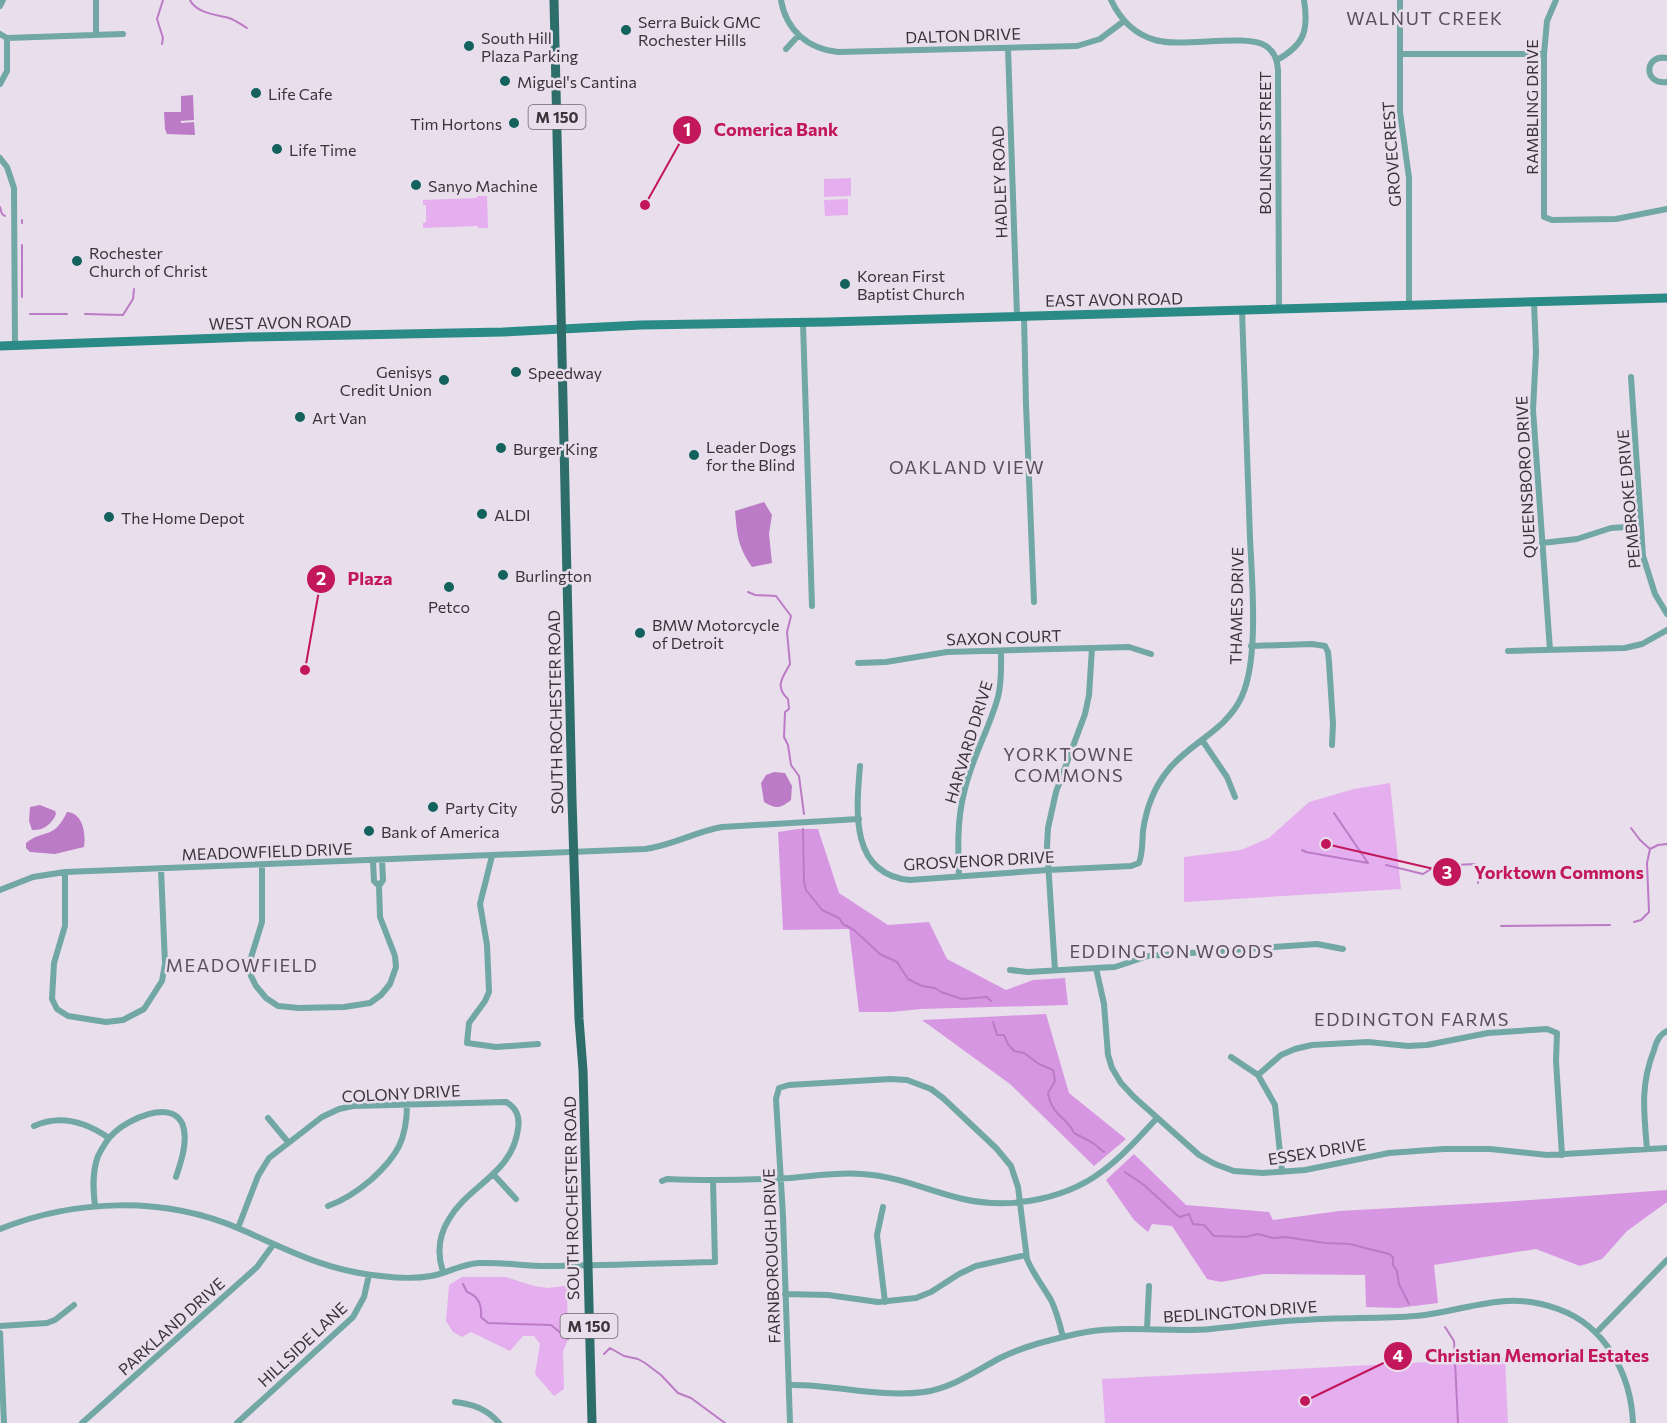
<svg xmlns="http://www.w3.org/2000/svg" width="1667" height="1423" font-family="Commissioner,sans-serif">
	<rect width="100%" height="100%" fill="#e9deeb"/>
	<!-- green -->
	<path fill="#e5aeee" d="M851,178V196L824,197V179Z
		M477,196H487L488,228H478V226L423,228V223L426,222V205H423V200L477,198Z
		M848,199V215L825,216L824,200Z
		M1390,783L1401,889L1184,902V857L1241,850L1269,838L1309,802L1354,789Z
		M462,1277H506L534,1286L548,1288L564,1286L567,1288L568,1339L563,1352L564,1389L554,1396L535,1374L540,1344L534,1336H523L510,1351L471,1332L462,1337L453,1332L446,1321L449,1285Z
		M1505,1358L1508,1423H1105L1102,1379Z"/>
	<!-- forest -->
	<path fill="#d796e2" d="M798,829H818L839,893L888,925L929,922L947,959L1006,990L1033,980L1065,978L1068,1005L921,1009L891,1012H859L849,929L783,930L778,832Z
		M1046,1014L1069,1093L1126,1139L1094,1166L1010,1084L922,1020Z
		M1134,1154L1186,1205L1269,1212L1273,1220L1339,1211L1502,1202L1667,1190V1202L1627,1231L1602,1259L1580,1266L1536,1249L1434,1265L1438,1303L1398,1308L1366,1307L1365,1275L1264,1274L1221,1282L1207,1279L1172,1226L1152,1224L1148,1232L1134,1220L1106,1180Z"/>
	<!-- water -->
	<path fill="#bc7bc6" d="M193,95L194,120L181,121V123L194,122L195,135L167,134L165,129L164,112H181V96Z
		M764,502L772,515L769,534L772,563L752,567C738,547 737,535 735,511Z
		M774,772L785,773L792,786L791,800C780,809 776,809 764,802L761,783L766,775Z
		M40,805L55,811L56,814C52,824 43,831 32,830L29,821L30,807Z
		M67,812C83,813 86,833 84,847L55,854L30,852L26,848V843C45,828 53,841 67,812Z"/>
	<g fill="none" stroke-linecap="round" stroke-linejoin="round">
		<!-- stream -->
		<path stroke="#bc7bc6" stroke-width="2" d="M190,0C196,13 217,15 229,18C235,20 242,25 247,28
			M162,44L163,38L157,19L163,0
			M0,207L2,214L5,216
			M22,220V223
			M22,245V297
			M30,314H67
			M85,314L123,315L133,299L134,289
			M748,592L755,595L776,596L791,616L787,632L790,664C783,677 774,686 788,699L789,709L785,712L784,737L788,745L791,765L799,776L804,814
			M1334,813L1368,863
			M1631,828L1640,840L1650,849
			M803,829L804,882L806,890L822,910L839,918L843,924L854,930L880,954L897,962L908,979L922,986L935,988L941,992L962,999L987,997L991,1001
			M1650,849L1658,845L1667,844
			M1302,850L1306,852L1368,863
			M1386,865L1423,874L1436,866L1475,864L1478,871V883
			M1634,922L1641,920L1649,912L1647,863L1650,849
			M1501,926L1610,925
			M993,1022L997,1035H1004L1008,1044L1014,1051L1024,1053L1039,1064L1053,1070L1055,1081L1048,1093C1052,1117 1068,1117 1074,1133L1093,1143L1104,1152
			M1125,1172L1144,1185L1178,1216L1180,1217L1189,1214L1193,1224L1204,1225L1214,1236L1245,1237L1258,1234L1273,1238L1286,1237L1325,1243L1350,1244L1389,1254L1393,1257V1265L1397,1271L1399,1284L1409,1304
			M463,1284L467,1292C479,1296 482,1305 481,1317L488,1323L551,1325L568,1339
			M1445,1327L1454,1341L1458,1423
			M604,1354L610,1348L624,1356L638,1359L645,1363L661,1375L678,1393L691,1398L725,1423"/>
		<!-- minor -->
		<path stroke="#71a7a4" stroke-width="6" d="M781,0C786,30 808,49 838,52L1077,46L1100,39L1124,21
			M1111,0C1120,19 1134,34 1155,40C1183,48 1246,33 1266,46C1275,52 1277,60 1278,70L1279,309
			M1400,0V112L1409,178V306
			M1556,0L1547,21L1544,54V217L1552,220L1616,219L1667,209
			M0,6L3,0
			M0,34L7,38L123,34
			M96,34V0
			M1008,48L1017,316
			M786,49L798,36
			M1400,54H1544
			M1667,58C1644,54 1643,85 1667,82
			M1277,60C1304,45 1309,31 1304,0
			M0,84L7,71V38
			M0,158L7,167L14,188L15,345
			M1534,302L1536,352L1533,410L1550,650
			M1024,316L1026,404L1034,602
			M803,323L812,606
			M1631,377L1643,556L1655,594L1667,614
			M1542,543L1577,539L1611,528L1641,526
			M1251,646L1312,644L1325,646L1328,652L1329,662L1333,724L1332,745
			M1508,651L1625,648L1642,644L1667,630
			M858,663L886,662L947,652L1129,647L1151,654
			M1202,740L1227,777L1235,797
			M860,766C856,812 850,874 910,880L1048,870L1131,866L1139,863C1143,852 1142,842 1143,831C1146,809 1154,787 1169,769C1191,742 1227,730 1242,696C1259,658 1252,581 1250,538C1248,462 1245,386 1242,310
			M492,856L480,904L487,945L489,992L485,1001L469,1023L467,1043L496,1047L538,1044
			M373,861L374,881L379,886
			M262,865V922L249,964L251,976L256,986L266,998L278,1006L299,1008L344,1007L370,1003L381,995L390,984L396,967L395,956L380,917L379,886L383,880L382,860
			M65,872V926L54,963L52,999L57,1009L68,1016L106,1022L123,1020L144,1009L162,981L165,964L161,869
			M959,876C958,848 957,820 964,793C971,759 989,730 998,697C1002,682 1001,666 1001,651
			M0,890L33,877L65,872L645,849C674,845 694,832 722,827L859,819
			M1096,968L1104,1004L1108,1055L1112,1068L1121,1083L1134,1097L1199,1155L1215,1164L1234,1171L1263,1173L1305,1170L1389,1153L1444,1149H1490L1547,1155L1667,1148
			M1010,970L1028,972L1096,968L1115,967L1148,956L1317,944L1343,949
			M1055,970L1047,846L1048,828L1056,792L1085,714L1089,695L1092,648
			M1231,1057L1258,1075L1275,1105L1282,1172
			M1258,1075L1281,1055L1295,1049L1312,1045L1368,1042L1408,1046L1427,1045L1488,1033L1547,1029L1557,1033L1556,1061L1562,1155
			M268,1118L288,1142
			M34,1126C60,1114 86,1122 109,1138
			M1647,1149C1644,1112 1640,1086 1654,1050C1656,1042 1660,1034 1667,1031
			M494,1175L516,1199
			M662,1181L667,1179C708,1181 749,1180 790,1178C814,1176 838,1172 862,1174C898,1176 929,1191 963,1199C1012,1210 1070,1199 1109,1166C1127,1152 1142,1134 1157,1118
			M95,1206C93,1189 92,1172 98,1156C102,1148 107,1139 114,1133C127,1120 170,1099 182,1123C189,1139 181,1162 176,1177
			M328,1206C345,1200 358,1191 372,1179C397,1156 407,1140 407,1104
			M883,1207L877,1235L885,1302
			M238,1228L258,1176L269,1158L322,1117L339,1109L353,1106L506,1102C517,1108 520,1117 518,1129C512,1174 470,1184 449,1219C439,1235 437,1254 443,1272
			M0,1229C75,1199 164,1196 240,1229C288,1250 326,1271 381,1276C397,1278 415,1279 431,1276C447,1273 462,1264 479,1263C502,1262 524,1266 547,1266C603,1266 659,1263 715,1262L713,1180
			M785,1294L828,1295L878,1302L916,1298L931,1292L959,1274L976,1266L1026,1255
			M0,1326L47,1323L55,1320L74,1305
			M1147,1329L1149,1286
			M0,1333L4,1423
			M1596,1333L1667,1260
			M789,1385C834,1384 878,1398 924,1392C952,1388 976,1371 1000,1358C1024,1346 1050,1340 1076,1334C1120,1324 1166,1333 1211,1329C1242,1326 1273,1321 1304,1320C1341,1317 1379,1319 1416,1316C1468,1311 1505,1289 1558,1309C1606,1326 1631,1375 1633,1423
			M455,1402C473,1404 487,1409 499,1423
			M82,1423L257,1267L273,1245
			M237,1423L353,1317L364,1297L369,1275
			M790,1423L783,1216L776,1099L779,1088L789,1085L890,1079L907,1080L931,1089L943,1098L996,1148L1011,1166L1018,1187L1027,1259C1033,1274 1043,1286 1051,1300C1057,1312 1060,1325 1063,1337"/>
		<!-- secondary -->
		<path stroke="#2a8a85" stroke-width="9" d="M0,346L251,337L503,332L641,325L828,322L1667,298"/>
		<!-- primary -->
		<path stroke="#2d6d6a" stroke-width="9" d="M554,0L572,800L579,1019L583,1070L592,1423"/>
	</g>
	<!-- markers -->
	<g fill="#13625e" stroke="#e9deeb" stroke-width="2">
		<circle cx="626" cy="30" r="6"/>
		<circle cx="469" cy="46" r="6"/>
		<circle cx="505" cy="81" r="6"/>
		<circle cx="256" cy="93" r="6"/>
		<circle cx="514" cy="123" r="6"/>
		<circle cx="277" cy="149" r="6"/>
		<circle cx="416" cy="185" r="6"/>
		<circle cx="77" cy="261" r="6"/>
		<circle cx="845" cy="284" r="6"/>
		<circle cx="516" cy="372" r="6"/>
		<circle cx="444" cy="380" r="6"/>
		<circle cx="300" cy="417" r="6"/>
		<circle cx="501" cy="448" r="6"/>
		<circle cx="694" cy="455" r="6"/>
		<circle cx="482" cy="514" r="6"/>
		<circle cx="109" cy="517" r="6"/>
		<circle cx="503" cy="575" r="6"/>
		<circle cx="449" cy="587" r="6"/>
		<circle cx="640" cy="633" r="6"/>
		<circle cx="433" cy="807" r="6"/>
		<circle cx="369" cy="831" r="6"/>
	</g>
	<g text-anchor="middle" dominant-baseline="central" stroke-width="5" stroke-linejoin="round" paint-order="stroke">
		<!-- shield labels -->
		<g fill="#e9deeb" stroke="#6d676e" stroke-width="1.5">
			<rect x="528.5" y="105" width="57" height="24" rx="4.5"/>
			<rect x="560.5" y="1314" width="57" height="24" rx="4.5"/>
		</g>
		<g font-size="15" font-weight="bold" fill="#383439">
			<text x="557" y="117">M 150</text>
			<text x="589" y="1326">M 150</text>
		</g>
		<!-- poi labels -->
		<g font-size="16" fill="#383439" stroke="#e9deeb" text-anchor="start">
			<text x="638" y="21">Serra Buick GMC<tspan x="638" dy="18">Rochester Hills</tspan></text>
			<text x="481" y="37">South Hill<tspan x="481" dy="18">Plaza Parking</tspan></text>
			<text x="517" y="81">Miguel's Cantina</text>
			<text x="268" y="93">Life Cafe</text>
			<text x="502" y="123" text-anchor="end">Tim Hortons</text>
			<text x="289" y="149">Life Time</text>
			<text x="428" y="185">Sanyo Machine</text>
			<text x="89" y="252">Rochester<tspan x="89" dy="18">Church of Christ</tspan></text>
			<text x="857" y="275">Korean First<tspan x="857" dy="18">Baptist Church</tspan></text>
			<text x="432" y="371" text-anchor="end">Genisys<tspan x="432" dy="18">Credit Union</tspan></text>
			<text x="528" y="372">Speedway</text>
			<text x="312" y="417">Art Van</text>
			<text x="706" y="446">Leader Dogs<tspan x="706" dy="18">for the Blind</tspan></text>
			<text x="513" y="448">Burger King</text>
			<text x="494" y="514">ALDI</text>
			<text x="121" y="517">The Home Depot</text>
			<text x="515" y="575">Burlington</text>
			<text x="449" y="606" text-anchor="middle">Petco</text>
			<text x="652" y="624">BMW Motorcycle<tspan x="652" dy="18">of Detroit</tspan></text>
			<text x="445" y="807">Party City</text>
			<text x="381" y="831">Bank of America</text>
		</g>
		<!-- street labels -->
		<g font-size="16" fill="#383439" stroke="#e9deeb">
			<text transform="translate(963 35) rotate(-2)">DALTON DRIVE</text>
			<text transform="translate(1531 107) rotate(-90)">RAMBLING DRIVE</text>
			<text transform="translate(1264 143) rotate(-90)">BOLINGER STREET</text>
			<text transform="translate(1391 154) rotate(-94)">GROVECREST</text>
			<text transform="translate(999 182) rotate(-92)">HADLEY ROAD</text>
			<text transform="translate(1114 299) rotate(-1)">EAST AVON ROAD</text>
			<text transform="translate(280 322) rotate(-1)">WEST AVON ROAD</text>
			<text transform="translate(1525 477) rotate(-93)">QUEENSBORO DRIVE</text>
			<text transform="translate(1628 499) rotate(-95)">PEMBROKE DRIVE</text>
			<text transform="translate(1236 606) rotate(-89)">THAMES DRIVE</text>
			<text transform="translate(1004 637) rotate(-2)">SAXON COURT</text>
			<text transform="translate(555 712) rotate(-91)">SOUTH ROCHESTER ROAD</text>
			<text transform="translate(968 742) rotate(-73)">HARVARD DRIVE</text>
			<text transform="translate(267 851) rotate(-2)">MEADOWFIELD DRIVE</text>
			<text transform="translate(979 860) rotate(-3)">GROSVENOR DRIVE</text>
			<text transform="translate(401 1093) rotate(-3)">COLONY DRIVE</text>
			<text transform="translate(1317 1151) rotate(-9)">ESSEX DRIVE</text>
			<text transform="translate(571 1198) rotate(-91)">SOUTH ROCHESTER ROAD</text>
			<text transform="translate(771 1256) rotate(-92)">FARNBOROUGH DRIVE</text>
			<text transform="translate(1240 1311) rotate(-4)">BEDLINGTON DRIVE</text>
			<text transform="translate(171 1326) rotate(-42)">PARKLAND DRIVE</text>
			<text transform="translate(302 1344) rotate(-43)">HILLSIDE LANE</text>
		</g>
		<!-- neighbourhood labels -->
		<g font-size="18" letter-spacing="1.5" fill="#584f5a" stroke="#e9deeb">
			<text x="1425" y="18">WALNUT CREEK</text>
			<text x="967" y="467">OAKLAND VIEW</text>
			<text x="1069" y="754">YORKTOWNE<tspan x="1069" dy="21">COMMONS</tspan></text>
			<text x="1172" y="951">EDDINGTON WOODS</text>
			<text x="242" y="965">MEADOWFIELD</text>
			<text x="1412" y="1019">EDDINGTON FARMS</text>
		</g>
	</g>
	<!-- callouts -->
	<path fill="none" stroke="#c2185b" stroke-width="2" d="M645 205L687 130M305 670L321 579M1326 844L1447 872M1305 1401L1398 1356"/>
	<g fill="#c2185b" stroke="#e9deeb" stroke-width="2">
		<circle cx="645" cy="205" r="6"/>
		<circle cx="305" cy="670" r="6"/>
		<circle cx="1326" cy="844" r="6"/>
		<circle cx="1305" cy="1401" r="6"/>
		<circle cx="687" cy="130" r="15"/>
		<circle cx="321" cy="579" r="15"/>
		<circle cx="1447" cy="872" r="15"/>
		<circle cx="1398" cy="1356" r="15"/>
	</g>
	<g font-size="18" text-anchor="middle" font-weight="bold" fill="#fff">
		<text x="687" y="136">1</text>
		<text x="321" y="585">2</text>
		<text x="1447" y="879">3</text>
		<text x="1398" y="1362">4</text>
	</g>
	<g font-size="18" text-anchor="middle" font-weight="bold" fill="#c2185b" stroke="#e9deeb" stroke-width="5" stroke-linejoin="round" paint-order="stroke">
		<text x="776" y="136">Comerica Bank</text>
		<text x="370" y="585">Plaza</text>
		<text x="1559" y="879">Yorktown Commons</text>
		<text x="1537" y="1362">Christian Memorial Estates</text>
	</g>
</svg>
